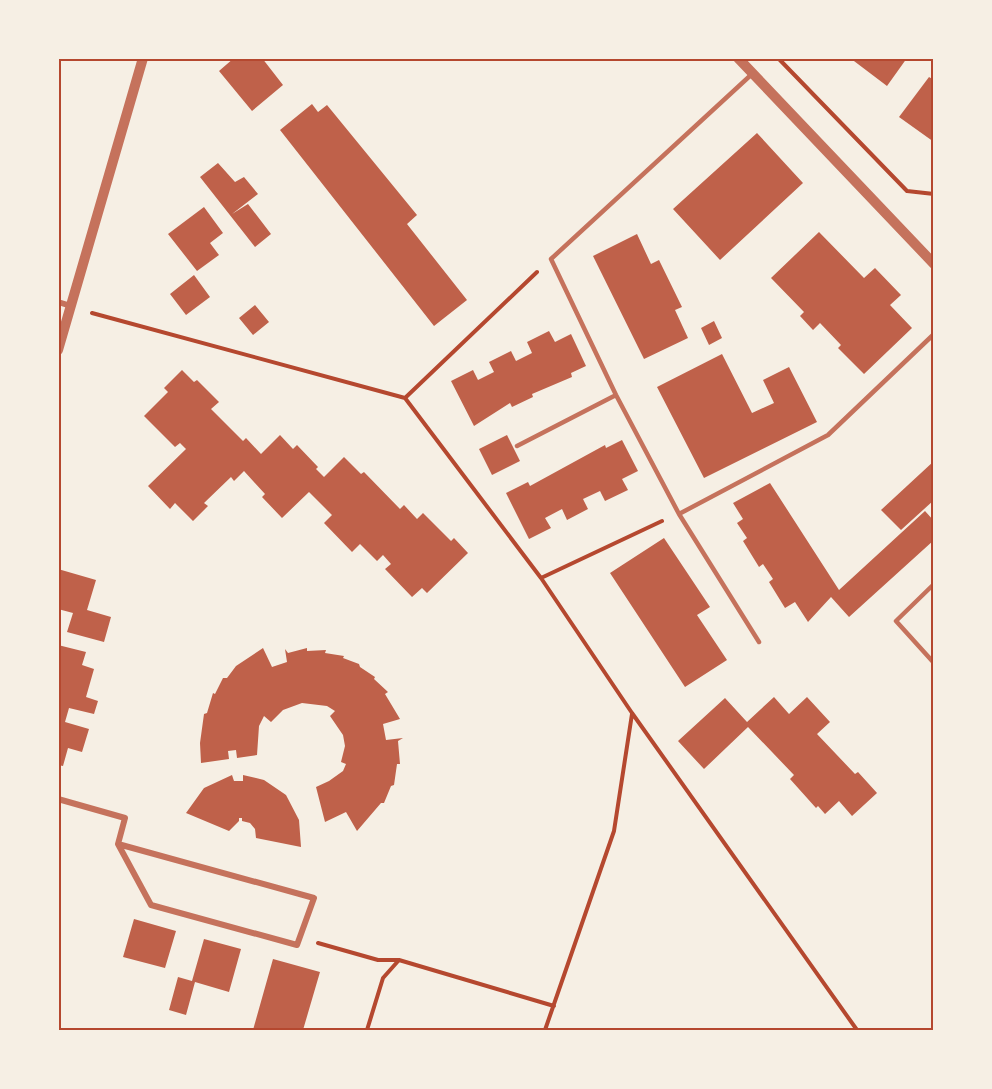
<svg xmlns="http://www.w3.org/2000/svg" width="992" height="1089" font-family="'DM Sans',sans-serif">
	<rect width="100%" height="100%" fill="#f6efe4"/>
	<!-- building -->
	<path fill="#bf614a" d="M234,58H262L283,85L252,111L219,71Z
		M850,58H907L887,86Z
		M929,77L934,80V142L899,117Z
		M312,104L318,112L327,105L417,215L407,224L467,300L434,326L280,130Z
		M757,133L803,183L720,260L673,209Z
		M218,163L235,182L244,177L258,194L232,214L248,204L271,234L255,247L200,177Z
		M204,207L223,233L210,243L219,255L197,271L168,234Z
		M819,232L864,278L875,268L901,295L890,305L912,328L864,374L838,348L841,345L820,323L813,330L800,316L804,312L771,278Z
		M637,234L651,264L659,260L682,307L675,310L688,338L644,359L593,256Z
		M194,275L210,297L186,315L170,294Z
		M255,305L269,322L253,335L239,318Z
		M714,321L722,338L709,345L701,328Z
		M549,331L555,342L571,334L586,366L571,373L572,377L532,394L533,397L512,407L510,403L474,426L451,381L473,370L478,380L494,372L489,362L511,351L516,361L532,353L527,342Z
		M722,354L752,413L774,403L763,380L789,367L817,422L704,478L657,387Z
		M182,370L194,382L197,380L219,402L211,409L243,441L246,438L261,454L280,435L293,449L297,445L318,467L316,469L324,477L344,457L361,474L364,472L400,509L404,505L417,519L423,513L451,541L454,538L468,553L427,593L422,588L412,597L385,569L391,564L383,555L377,561L360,544L352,552L324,523L332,515L309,492L282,518L262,497L265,494L244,471L234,481L231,477L204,503L208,506L193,521L175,503L170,509L148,486L186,449L180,443L175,447L144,416L168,392L164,388Z
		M507,435L520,461L492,475L479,449Z
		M622,440L638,471L622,479L628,490L605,501L600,491L583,499L588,509L567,520L562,509L545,518L551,528L529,539L506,493L528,482L530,486L605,445L606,448Z
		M934,461V500L901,530L881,510Z
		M770,483L839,590L925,511L934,521V540L849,617L831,597L808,622L795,602L785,608L769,582L773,579L763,564L759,567L743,541L747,538L737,523L743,519L733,503Z
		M664,538L710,607L697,615L727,660L685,687L610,573Z
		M58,569L96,580L87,610L111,617L104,642L67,632L73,613L58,609Z
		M58,645L86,652L82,665L94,669L86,697L98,701L94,714L69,708L65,722L89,729L82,752L68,748L63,766L58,765V689L61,684H58Z
		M263,648L272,667L287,662L285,649L288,653L307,648V651L326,650L325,653L344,656L343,658L359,664L360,667L375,677L374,679L388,692L385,694L400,719L383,724L386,740L403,738L398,741L400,764H397L394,785L391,786L384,803H381L357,831L346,812L325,822L316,787L329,781L343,771L346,764L341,762L345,746L343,735L330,716L335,711L327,706L302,703L283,710L271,722L264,716L259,726L257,755L237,758L236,750L228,751L229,759L201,763L200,743L204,714L207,713L213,693L215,694L223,678H227L236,666Z
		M774,697L789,714L807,697L830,722L817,734L855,774L858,772L877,793L852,816L839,801L825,814L818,806L816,808L790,779L794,775L748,727L704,769L678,741L725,698L747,722Z
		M232,775L234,781H243V775L264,780L286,795L299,820L301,847L256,838L255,829L250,823L242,821V818H239V821L229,831L186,813L204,788Z
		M134,919L176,931L165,968L123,957Z
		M204,939L241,949L229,992L195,982L186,1015L169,1010L178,977L192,981Z
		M273,959L320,972L303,1030H253Z"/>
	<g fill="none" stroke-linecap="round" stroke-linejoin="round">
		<!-- path -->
		<path stroke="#b5482f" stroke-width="4" d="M778,58L907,191L934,194
			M92,313L405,398L541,578L632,713L857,1030
			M405,398L537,272
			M541,578L662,521
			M318,943L378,960H399L554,1006
			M367,1030L383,978L399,960
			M545,1030L614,831L632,714"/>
		<!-- service -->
		<path stroke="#c5725c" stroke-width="4.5" d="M752,74L551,259L616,395L679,514L759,642
			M517,446L616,395
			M679,514L828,435L934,334
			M934,584L896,621L934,663"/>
		<!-- minor -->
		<path stroke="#c5725c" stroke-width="6" d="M58,302L71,306
			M58,799L125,818L118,844L151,905L297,945L314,898L118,844"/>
		<!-- tertiary -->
		<path stroke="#c5725c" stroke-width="10" d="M738,58L934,264
			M58,350L143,58"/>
	</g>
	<!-- border -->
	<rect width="992" height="1089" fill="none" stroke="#f6efe4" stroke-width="120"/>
	<rect x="60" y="60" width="872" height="969" fill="none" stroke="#b5482f" stroke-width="2"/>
</svg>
